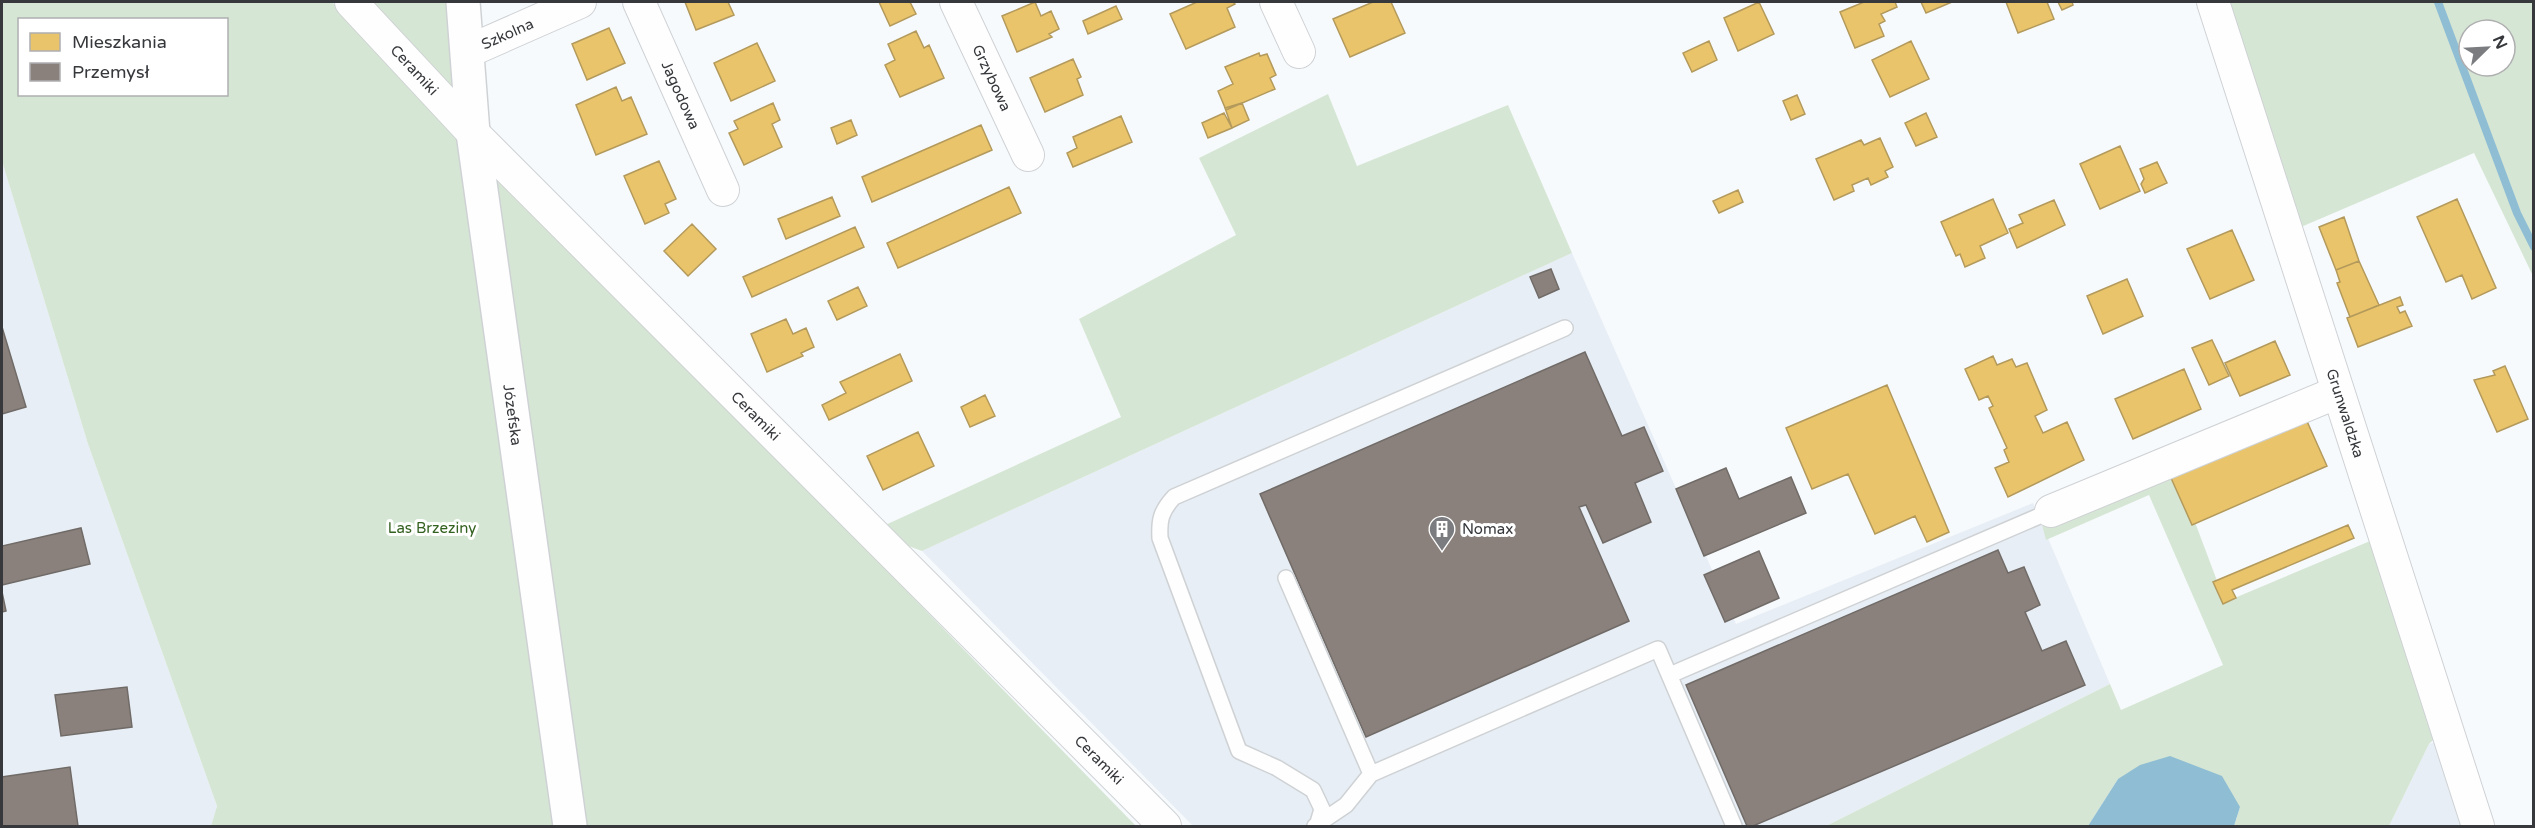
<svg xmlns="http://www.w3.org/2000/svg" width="2535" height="828" font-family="'Varela Round',sans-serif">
	<rect width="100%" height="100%" fill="#f7fafd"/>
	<!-- built -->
	<path fill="#e7eef5" d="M2,161L88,444L217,806L211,826H2Z
		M1572,253L1736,624L2033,503L2110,684L1826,826H1193L922,551Z
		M2462,734L2491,826H2389L2429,744Z"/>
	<!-- green -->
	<path fill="#d6e6d4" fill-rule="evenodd" d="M2,2H332L1136,826H211L217,806L88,444L2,161ZM20,20H226V94H20Z
		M357,2H462L473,133Z
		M2213,2H2533V276L2474,153L2287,233ZM2469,30H2505V66H2469Z
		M1328,94L1357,166L1508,105L1572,253L922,551L870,532L1121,417L1079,319L1236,235L1199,158Z
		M2172,461L2225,602L2394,531L2455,720L2429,744L2389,826H2234L2240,807L2118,779L2088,826H1826L2110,684L2121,710L2223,665L2149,495L2046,540L2040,517Z"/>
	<!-- water -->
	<path fill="#8fbed4" d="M2170,756L2222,776L2240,807L2234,826H2088L2118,779L2140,765Z"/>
	<!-- homes -->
	<path fill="#e9c46a" stroke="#b39a5c" stroke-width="1.5" d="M685,2H728L734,15L696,30Z
		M879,2H910L916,14L890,26Z
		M1035,2L1041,16L1051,11L1059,29L1049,34L1052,37L1017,52L1002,16Z
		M1197,2H1233L1235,4L1227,8L1235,27L1186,49L1170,14Z
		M1373,2H1391L1405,33L1350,57L1333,19Z
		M1759,2L1774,34L1738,51L1724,18Z
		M1864,2H1895L1897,7L1881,14L1885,21L1879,24L1884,36L1855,48L1840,12Z
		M1921,2H1952L1926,13Z
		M2006,2H2047L2054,19L2018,33Z
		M2058,2H2072L2073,5L2062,10Z
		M1116,6L1122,19L1088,34L1083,21Z
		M609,28L625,63L587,80L572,44Z
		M916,31L924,48L929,45L944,78L900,97L885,65L895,60L888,44Z
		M1709,41L1717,60L1692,72L1683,53Z
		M1911,41L1929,79L1890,97L1872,60Z
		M757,43L775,81L731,101L714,63Z
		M1259,53L1260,56L1267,54L1276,75L1270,78L1275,89L1226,110L1218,91L1233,84L1225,67Z
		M1073,59L1081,77L1077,79L1083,95L1045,112L1030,78Z
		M616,87L622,101L631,97L647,134L596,155L576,105Z
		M1797,95L1805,114L1791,120L1783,101Z
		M773,103L780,120L772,124L782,147L744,165L729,133L738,129L734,121Z
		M1242,103L1249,120L1232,128L1225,108Z
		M1224,113L1232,128L1208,138L1202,123Z
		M1926,113L1937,137L1916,146L1905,123Z
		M1121,116L1132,142L1073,167L1067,153L1077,148L1073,137Z
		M851,120L857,135L837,144L831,128Z
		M981,125L992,150L872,202L862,177Z
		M1880,138L1893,167L1885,171L1888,177L1871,185L1868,178L1852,185L1854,191L1834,200L1816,159L1861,140L1864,145Z
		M2120,146L2140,191L2100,209L2080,164Z
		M659,161L676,199L665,204L669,213L645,224L624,176Z
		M2157,162L2167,183L2145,193L2141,184L2144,179L2140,169Z
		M1009,187L1021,213L898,268L887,243Z
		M1738,190L1743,202L1719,213L1713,201Z
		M832,197L840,216L786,239L778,219Z
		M1993,199L2008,233L1980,246L1985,258L1965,267L1960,254L1956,256L1941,222Z
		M2457,199L2496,288L2472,299L2462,275L2446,282L2417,217Z
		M2054,200L2065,225L2017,248L2009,229L2023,223L2019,215Z
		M2344,217L2359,261L2336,270L2319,227Z
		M692,224L716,249L688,276L664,251Z
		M855,227L864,247L752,297L743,277Z
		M2232,230L2254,280L2210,299L2187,249Z
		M2359,261L2379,305L2350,317L2337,283L2340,282L2336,270Z
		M2127,279L2143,316L2103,334L2087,296Z
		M858,287L867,306L837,320L828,301Z
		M2400,297L2403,305L2397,307L2400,313L2405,311L2412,326L2358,347L2347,318Z
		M786,319L793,334L806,328L814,347L801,353L803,356L767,372L751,334Z
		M2212,340L2229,376L2209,385L2192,348Z
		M2275,341L2290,375L2240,396L2225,363Z
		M900,354L912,381L829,420L822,405L846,393L840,382Z
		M1993,356L1997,365L2012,359L2016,367L2027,363L2047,410L2035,416L2043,433L2067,422L2084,460L2008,497L1995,468L2009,462L2004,450L2007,448L1989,408L1993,406L1988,396L1979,400L1965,369Z
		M2505,366L2528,419L2497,432L2474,380L2495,375L2493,371Z
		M2184,369L2201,409L2133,439L2115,399Z
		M1887,385L1949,532L1927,542L1915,516L1875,534L1848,474L1812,489L1786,428Z
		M985,395L995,416L970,427L961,407Z
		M2306,419L2327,466L2192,525L2171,478Z
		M918,432L934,466L883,490L867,456Z
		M2348,525L2354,538L2232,590L2236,598L2223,604L2213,582Z"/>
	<!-- industry -->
	<path fill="#8a817c" stroke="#716b68" stroke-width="1.5" d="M1551,269L1559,289L1539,298L1530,277Z
		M2,327L26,407L2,414Z
		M1585,352L1622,436L1644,427L1663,471L1635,483L1651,522L1603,543L1586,505L1579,507L1629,621L1366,737L1260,494Z
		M1726,468L1739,499L1791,477L1806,513L1704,556L1676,489Z
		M81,528L90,564L2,585V546Z
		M1998,550L2008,573L2024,567L2040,605L2025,612L2042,651L2066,641L2085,685L1753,826H1747L1686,685Z
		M1759,551L1779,598L1725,622L1704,575Z
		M2,592L6,611L2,612Z
		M127,687L132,727L61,736L55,695Z
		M70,767L78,826H2V777Z"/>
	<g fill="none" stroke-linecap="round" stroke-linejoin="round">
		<!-- stream -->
		<path stroke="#8fbed4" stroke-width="8" d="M2438,2L2517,213L2534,247"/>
		<!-- lane casing -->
		<g stroke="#cfd2d4" stroke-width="18">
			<path id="lane" d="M1286,578L1371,774L1658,649L1734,826
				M1670,675L2051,511
				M1315,826L1346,805L1371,774
				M1317,826L1322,809L1313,790L1277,768L1239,751L1160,538C1159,520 1161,511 1174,497L1565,328"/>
		</g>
		<!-- street casing -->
		<g stroke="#cfd2d4" stroke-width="34">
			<g id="street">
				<path id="s1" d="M351,2L473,133L1165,826"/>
				<path id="s2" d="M639,2L723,190"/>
				<path id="s3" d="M956,2L1028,155"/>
				<path d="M1276,2L1299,52"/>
				<path id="s4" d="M2213,2L2478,826"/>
				<path id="s5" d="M469,51L580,2"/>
				<path d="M2051,511L2338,392"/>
			</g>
		</g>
		<!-- secondary casing -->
		<g stroke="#cfd2d4" stroke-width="36">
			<g id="secondary">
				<path id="s6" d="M463,2L473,133L570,826"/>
			</g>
		</g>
		<!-- lane -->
		<use href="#lane" stroke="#fefeff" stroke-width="15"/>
		<!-- street -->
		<use href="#street" stroke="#fefeff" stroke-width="32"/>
		<!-- secondary -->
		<use href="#secondary" stroke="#fefeff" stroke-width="33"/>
	</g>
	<!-- icons -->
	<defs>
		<g id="building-pin" transform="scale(1.35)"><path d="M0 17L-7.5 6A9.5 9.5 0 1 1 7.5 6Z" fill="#7a7c7f" stroke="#fff"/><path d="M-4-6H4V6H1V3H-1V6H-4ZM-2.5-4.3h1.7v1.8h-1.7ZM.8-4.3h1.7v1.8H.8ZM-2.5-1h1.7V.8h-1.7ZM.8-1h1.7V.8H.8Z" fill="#fff"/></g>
	</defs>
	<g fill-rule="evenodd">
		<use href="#building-pin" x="1442" y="529"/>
	</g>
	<g text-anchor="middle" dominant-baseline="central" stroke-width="6" stroke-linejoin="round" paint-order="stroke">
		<!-- street labels -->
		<g font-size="15" fill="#36383b" stroke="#fff">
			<text stroke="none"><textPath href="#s5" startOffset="42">Szkolna</textPath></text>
			<text stroke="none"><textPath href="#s1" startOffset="93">Ceramiki</textPath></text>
			<text stroke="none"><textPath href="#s3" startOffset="84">Grzybowa</textPath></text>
			<text stroke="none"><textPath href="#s2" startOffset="102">Jagodowa</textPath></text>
			<text stroke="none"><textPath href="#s6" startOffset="416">Józefska</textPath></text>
			<text stroke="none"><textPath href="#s4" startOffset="432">Grunwaldzka</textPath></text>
			<text stroke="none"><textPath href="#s1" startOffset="579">Ceramiki</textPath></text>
			<text stroke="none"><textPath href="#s1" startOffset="1065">Ceramiki</textPath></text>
		</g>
		<!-- park labels -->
		<g font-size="15" fill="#33611f" stroke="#fff">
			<text x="432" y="528">Las Brzeziny</text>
		</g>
		<!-- poi labels -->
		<g font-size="15" fill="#36383b" stroke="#fff" text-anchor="start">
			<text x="1462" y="529">Nomax</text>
		</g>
	</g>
	<!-- border -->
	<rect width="2535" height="828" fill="none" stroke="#36383b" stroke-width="6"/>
	<!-- legend -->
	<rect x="18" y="18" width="210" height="78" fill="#ffffff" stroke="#afafb1" stroke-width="1.5"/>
	<rect x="30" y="33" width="30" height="18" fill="#e9c46a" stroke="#afafb1" stroke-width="1.5"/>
	<text x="72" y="48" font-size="18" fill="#36383b">Mieszkania</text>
	<rect x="30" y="63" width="30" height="18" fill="#8a817c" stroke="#afafb1" stroke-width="1.5"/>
	<text x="72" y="78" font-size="18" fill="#36383b">Przemysł</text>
	<!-- north arrow -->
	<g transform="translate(2487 48) rotate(66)"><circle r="28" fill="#ffffff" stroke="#afafb1" stroke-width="1.5"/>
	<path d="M0-4.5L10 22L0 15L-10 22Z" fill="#7a7c7f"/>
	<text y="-9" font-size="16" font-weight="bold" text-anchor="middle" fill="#36383b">N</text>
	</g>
</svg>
